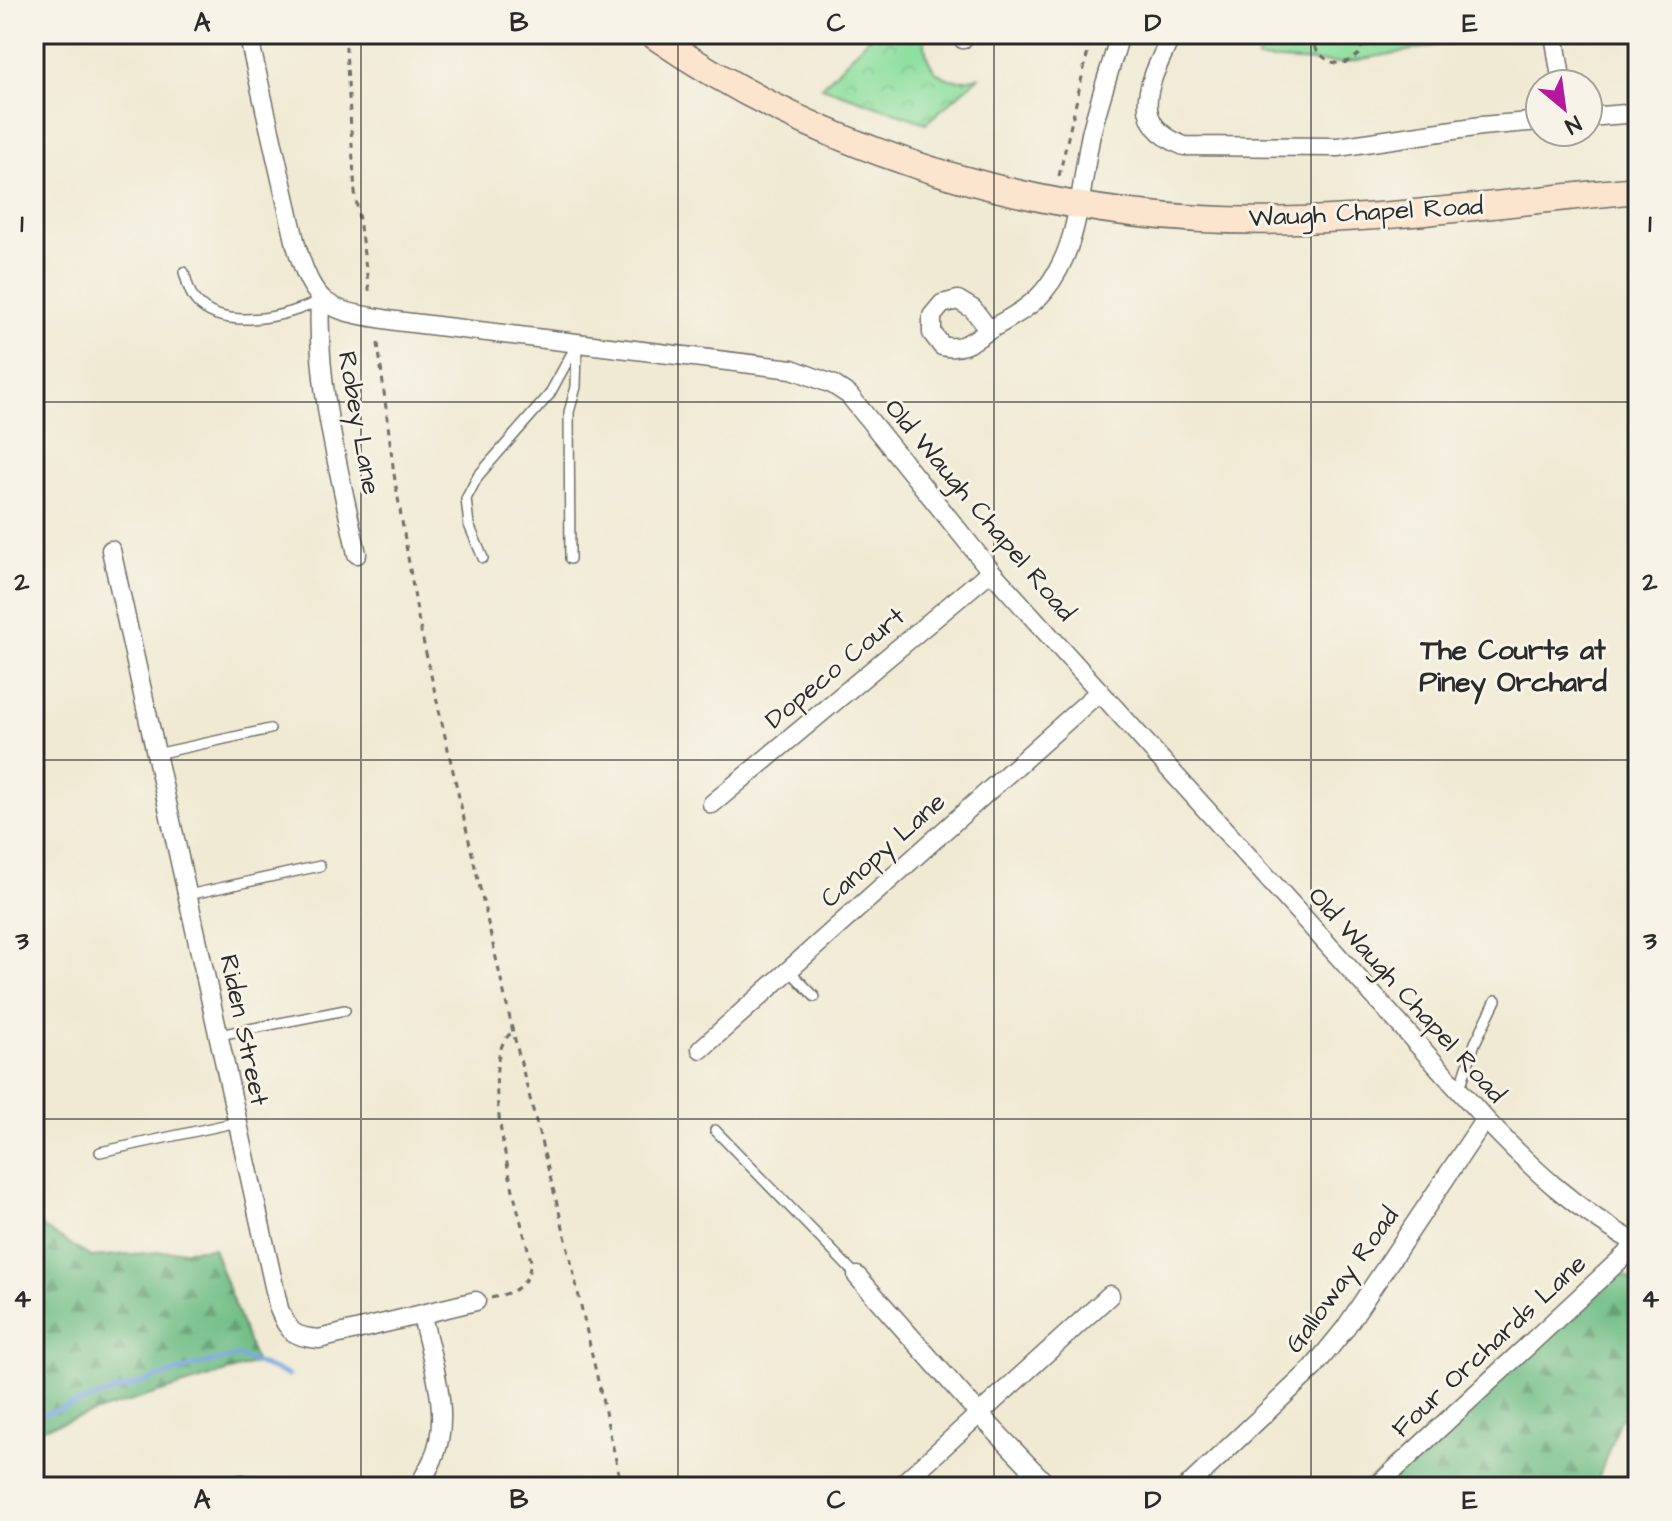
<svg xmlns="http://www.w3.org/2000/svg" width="1672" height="1521" font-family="'Architects Daughter',sans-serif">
	<defs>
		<pattern id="forest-firs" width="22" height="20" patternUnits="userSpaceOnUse" patternTransform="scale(2)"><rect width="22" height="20" fill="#71be86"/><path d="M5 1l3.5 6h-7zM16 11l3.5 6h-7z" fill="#5d9b6e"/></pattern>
		<pattern id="park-crowns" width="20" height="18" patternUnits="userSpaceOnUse" patternTransform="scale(2)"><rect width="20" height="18" fill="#8cdf9f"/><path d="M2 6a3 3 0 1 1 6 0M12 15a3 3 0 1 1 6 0" fill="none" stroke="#79c089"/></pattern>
	</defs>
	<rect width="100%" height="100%" fill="#f7f3e8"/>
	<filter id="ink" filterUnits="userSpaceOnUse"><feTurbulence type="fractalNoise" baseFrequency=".0125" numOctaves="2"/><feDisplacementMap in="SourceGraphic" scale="16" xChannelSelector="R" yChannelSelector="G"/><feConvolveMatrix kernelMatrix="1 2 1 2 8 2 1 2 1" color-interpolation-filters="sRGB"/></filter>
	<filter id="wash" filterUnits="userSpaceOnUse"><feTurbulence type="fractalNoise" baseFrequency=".006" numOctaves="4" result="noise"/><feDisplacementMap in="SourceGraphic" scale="32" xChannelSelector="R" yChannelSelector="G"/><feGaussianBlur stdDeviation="1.8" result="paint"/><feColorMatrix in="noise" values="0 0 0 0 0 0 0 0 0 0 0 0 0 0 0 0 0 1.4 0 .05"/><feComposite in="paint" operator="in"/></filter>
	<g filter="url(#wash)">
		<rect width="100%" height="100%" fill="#f0ead4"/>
		<!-- forest -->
		<path fill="url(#forest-firs)" stroke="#4e7458" stroke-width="2" d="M34,1222L91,1257L213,1248L256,1363L34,1431Z
			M1614,1272L1638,1282V1409L1620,1419L1595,1487H1359L1449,1423Z"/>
		<!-- park -->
		<path fill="url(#park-crowns)" stroke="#5c8565" stroke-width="2" d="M872,34H925C923,71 945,88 980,76L926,123L822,87Z
			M1268,34H1472L1473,39L1341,63L1257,59Z"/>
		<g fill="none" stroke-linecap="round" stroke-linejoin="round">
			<!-- stream -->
			<path stroke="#72a2dc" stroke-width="5" d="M34,1417L195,1366L238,1356L288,1375"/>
		</g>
	</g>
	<g filter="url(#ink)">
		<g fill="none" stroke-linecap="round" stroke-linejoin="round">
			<!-- lane casing -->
			<g stroke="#706e66" stroke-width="12">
				<path id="lane" d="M184,272C187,281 189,294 196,301C223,332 289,317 320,300
					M483,558L469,525L466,499L478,476L549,395L578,342
					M570,559L569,412L576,387L577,347
					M156,754L270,729
					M188,895L320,866
					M789,970L815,997
					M219,1035L345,1010
					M1459,1091L1475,1043L1496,1000
					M715,1130L857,1276
					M100,1152L238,1122"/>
			</g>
			<!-- street casing -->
			<g stroke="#706e66" stroke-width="21">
				<path id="street" d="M248,34L296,245C316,313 332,310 396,321L792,369L832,384L849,395L991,571L1485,1119C1533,1170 1576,1210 1638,1244
					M960,34L963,39
					M1172,34C1153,77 1123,122 1184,146L1338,147L1481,126L1540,121
					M1554,34L1562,84
					M1588,117L1638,113
					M320,300C316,386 339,470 357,554
					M989,330C973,341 962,351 942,346L932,333V316L942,304L958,300L973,309L989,330C1008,319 1030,308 1044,291C1080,248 1080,187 1091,134C1099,101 1111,67 1120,34
					M111,550L279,1309C289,1332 293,1337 319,1339L476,1301
					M712,804L991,571
					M701,1049L1100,691
					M857,1276L979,1414L1049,1487
					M216,1487L243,1484L258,1487
					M418,1487C423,1478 429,1469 433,1459C453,1415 431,1360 422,1315
					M899,1487L1110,1295
					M1187,1487L1313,1368L1344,1330L1485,1119
					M1376,1487L1637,1244"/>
			</g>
			<!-- secondary casing -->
			<g stroke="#706e66" stroke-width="29">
				<path id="secondary" d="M652,34C839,164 1073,228 1300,220C1413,217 1525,200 1638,190"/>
			</g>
			<!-- path -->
			<path stroke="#706e66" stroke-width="3" stroke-dasharray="6 6" stroke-linecap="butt" d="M345,34L355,192L370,296
				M1315,34V48C1329,66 1344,69 1361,52L1363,34
				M1059,176L1092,34
				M378,343L394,474L419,623L513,1032L565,1235L622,1487
				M491,1298C515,1292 528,1287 531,1261C521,1218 471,1057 513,1032"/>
			<!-- lane -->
			<use href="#lane" stroke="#fff" stroke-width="9"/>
			<!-- street -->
			<use href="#street" stroke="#fff" stroke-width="18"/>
			<!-- secondary -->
			<use href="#secondary" stroke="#fbe5cf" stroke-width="26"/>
		</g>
	</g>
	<!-- grid -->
	<path fill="none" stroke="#2b2b2b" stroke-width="2" stroke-opacity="0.55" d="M361,34V1487M678,34V1487M994,34V1487M1311,34V1487M34,402H1638M34,760H1638M34,1119H1638"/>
	<g text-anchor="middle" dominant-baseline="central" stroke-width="6" stroke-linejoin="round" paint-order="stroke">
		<!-- street labels -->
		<g font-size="26" fill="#2b2b2b" stroke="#f7f3e8">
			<text transform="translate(1366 212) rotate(-3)">Waugh Chapel Road</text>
			<text transform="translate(359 423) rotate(80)">Robey Lane</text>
			<text transform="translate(980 510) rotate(50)">Old Waugh Chapel Road</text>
			<text transform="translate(835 668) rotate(-40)">Dopeco Court</text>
			<text transform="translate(883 850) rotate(-42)">Canopy Lane</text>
			<text transform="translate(1407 995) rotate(48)">Old Waugh Chapel Road</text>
			<text transform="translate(244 1030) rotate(78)">Riden Street</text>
			<text transform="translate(1342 1280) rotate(-54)">Galloway Road</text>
			<text transform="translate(1489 1346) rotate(-43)">Four Orchards Lane</text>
		</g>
		<!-- neighbourhood labels -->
		<g font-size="28" font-weight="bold" fill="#2b2b2b" stroke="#f7f3e8">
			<text x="1513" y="650">The Courts at<tspan x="1513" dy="32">Piney Orchard</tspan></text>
		</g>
	</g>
	<!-- margin -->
	<rect width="1672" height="1521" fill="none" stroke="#f7f3e8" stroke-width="88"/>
	<!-- north arrow -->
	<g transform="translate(1564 108) rotate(151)"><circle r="38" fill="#f7f3e8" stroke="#a5a39c" stroke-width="2"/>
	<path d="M0-6L14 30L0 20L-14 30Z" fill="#b5179e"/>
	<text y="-12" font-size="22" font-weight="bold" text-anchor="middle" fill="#2b2b2b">N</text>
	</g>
	<rect x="44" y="44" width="1584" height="1433" fill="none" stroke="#2b2b2b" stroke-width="3"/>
	<g font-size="26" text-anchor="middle" font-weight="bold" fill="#2b2b2b">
		<text x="202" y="31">A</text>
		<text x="519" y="31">B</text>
		<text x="836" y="31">C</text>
		<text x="1153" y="31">D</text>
		<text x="1470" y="31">E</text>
		<text x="22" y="232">1</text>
		<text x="1650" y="232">1</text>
		<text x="22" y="590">2</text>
		<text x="1650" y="590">2</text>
		<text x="22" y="949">3</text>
		<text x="1650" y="949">3</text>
		<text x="22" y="1307">4</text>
		<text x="1650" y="1307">4</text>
		<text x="202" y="1508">A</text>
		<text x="519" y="1508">B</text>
		<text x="836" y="1508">C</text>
		<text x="1153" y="1508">D</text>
		<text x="1470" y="1508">E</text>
	</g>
</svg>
